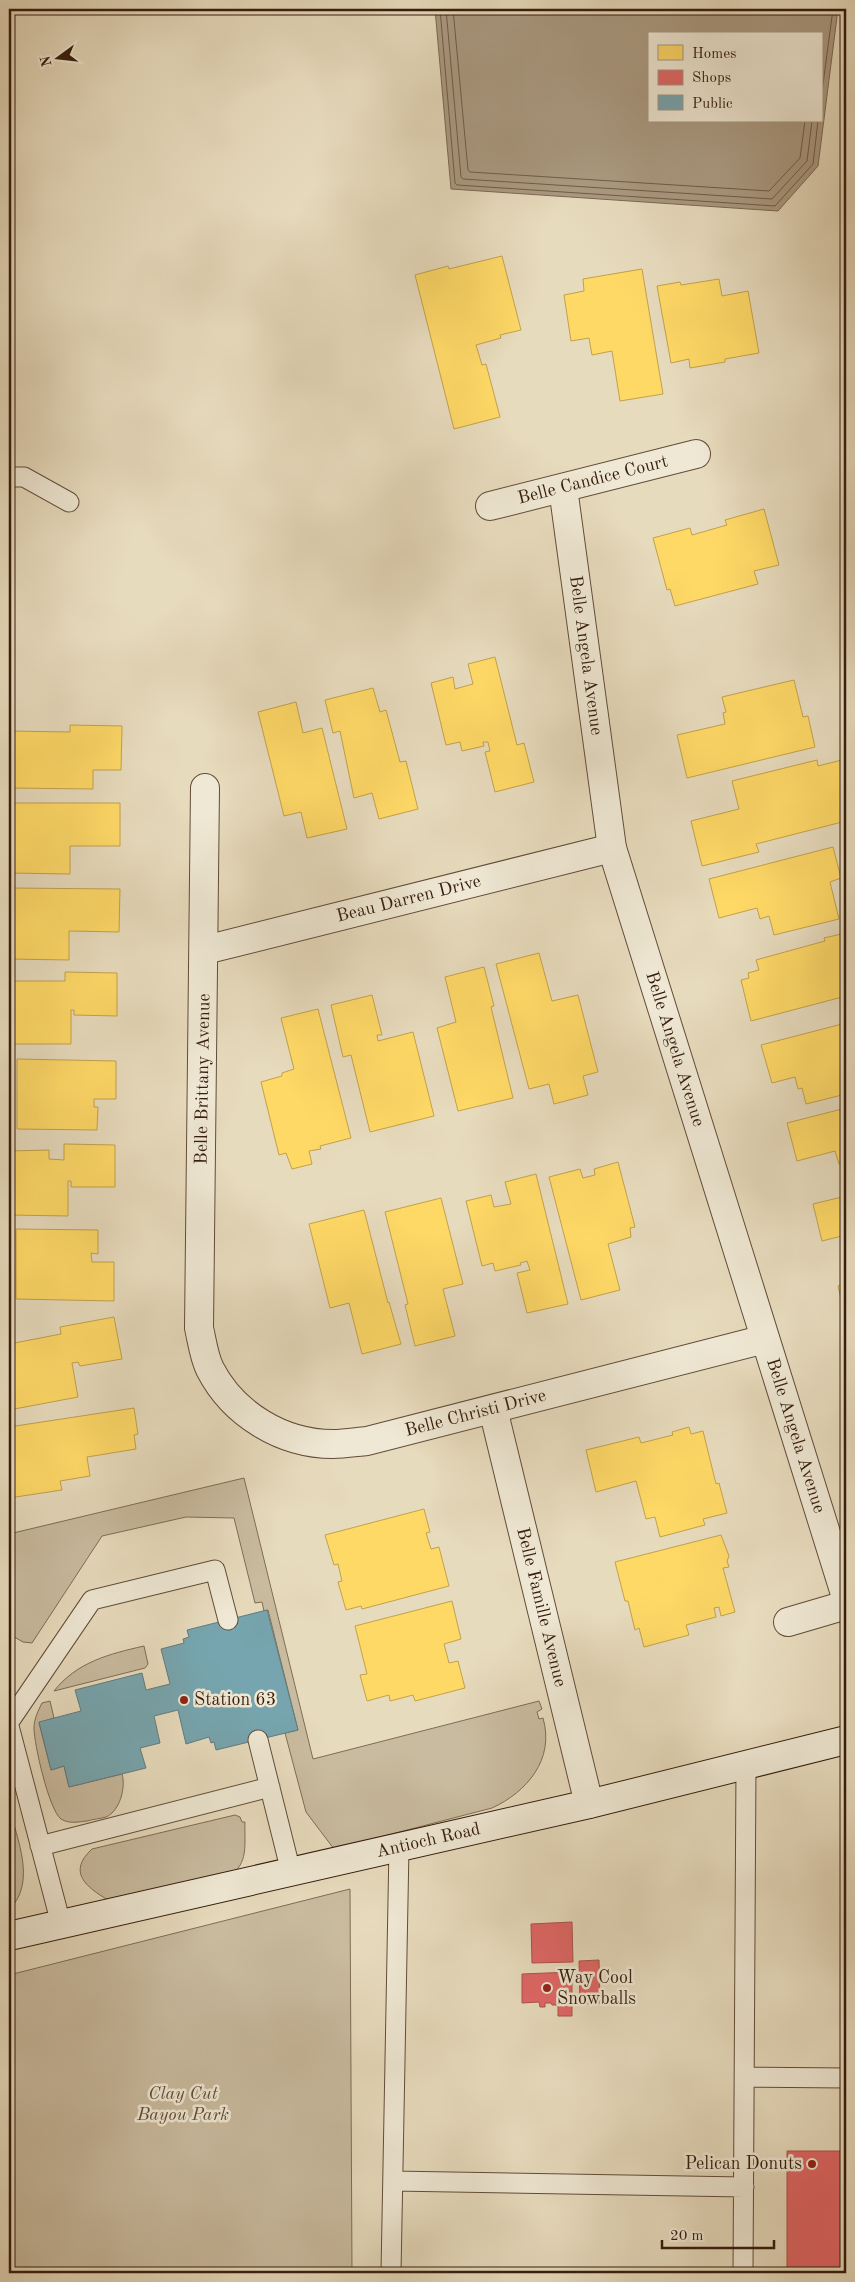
<svg xmlns="http://www.w3.org/2000/svg" width="855" height="2282" font-family="'Old Standard TT',serif">
	<rect width="100%" height="100%" fill="#e7dbbd"/>
	<filter id="stains"><feTurbulence type="fractalNoise" baseFrequency=".004" numOctaves="4"/><feColorMatrix values="0 0 0 0 .2 0 0 0 0 .09 0 0 0 0 .02 0 0 0 .5 -.17"/></filter>
	<radialGradient id="worn" r=".72"><stop offset=".6" stop-color="#630" stop-opacity="0"/><stop offset="1" stop-color="#630" stop-opacity=".3"/></radialGradient>
	<!-- green -->
	<path fill="#c9bb9f" stroke="#7f6c56" d="M244,1478L313,1759L539,1701L542,1709L537,1712L539,1719L543,1718C555,1759 527,1792 492,1808L334,1849L306,1812L285,1733L298,1730L268,1610L264,1611L262,1602L255,1603L234,1518L186,1517L102,1536L32,1643L23,1642L9,1634V1534Z
		M144,1646L148,1664L145,1668L54,1691C77,1662 109,1654 144,1646Z
		M50,1701L54,1718L39,1723L51,1770L64,1766L69,1787L122,1774C126,1787 120,1811 106,1817C100,1819 93,1819 87,1821C78,1822 69,1824 61,1819C49,1810 34,1744 34,1728C34,1719 38,1711 42,1703Z
		M9,1806C17,1840 37,1882 9,1910Z
		M235,1815L240,1817L242,1822H245C244,1840 249,1861 233,1873L108,1900C86,1887 67,1872 92,1849Z
		M350,1889L352,2273H9V1975Z"/>
	<!-- water -->
	<path fill="#aa9a81" stroke="#7b6853" fill-rule="evenodd" d="M435,9H838L818,166L778,211L451,189ZM649,34H821V121H649Z"/>
	<!-- homes -->
	<path fill="#ffd966" stroke="#c2a14b" d="M502,256L521,330L500,335L501,338L476,345L482,365L486,364L500,417L454,429L415,275L448,266L449,269Z
		M642,269L663,394L620,401L612,351L592,355L589,338L571,341L564,295L584,291L583,279Z
		M719,279L722,296L748,291L759,353L725,359V362L690,368L689,359L671,363L657,286L680,282L681,285Z
		M764,509L779,565L754,571L758,584L675,606L670,589L667,590L653,538L690,528L692,535L727,525L725,520Z
		M495,657L517,745L524,743L534,782L495,792L485,752L490,751L488,742H483L484,746L462,751L460,742L446,745L431,683L453,677L455,689L473,684L468,664Z
		M794,680L803,717L808,716L815,747L687,778L677,735L725,724L723,713L726,712L722,697Z
		M373,688L380,712L386,710L400,762L406,761L418,809L379,819L372,793L354,798L340,731L333,733L325,700Z
		M296,702L303,733L322,728L347,829L307,838L301,812L284,816L258,712Z
		M70,725L122,726L121,770H93V789L11,788L9,731L70,732Z
		M846,759V821L756,844L759,852L702,866L691,821L739,809L732,781L817,760L818,766Z
		M9,803H120V846H70V874L9,873Z
		M833,847L841,878L830,882L839,919L774,935L769,916L760,919L757,908L719,918L709,879Z
		M9,888L120,889L119,932L69,931V960L9,959Z
		M846,933V996L751,1021L741,980L749,978L748,973L759,970L756,960L825,941L824,938Z
		M539,953L552,1001L578,995L598,1072L583,1076L588,1095L554,1104L549,1084L529,1089L496,964Z
		M484,967L494,1006L491,1007L513,1098L458,1111L437,1028L456,1022L445,977Z
		M65,972L117,973V1016L74,1015V1010H71V1044H9V981H65Z
		M372,995L382,1035H377L378,1041L413,1032L434,1116L370,1132L351,1055L343,1057L331,1005Z
		M318,1009L351,1138L320,1146L321,1149L309,1151L312,1164L292,1169L286,1153L279,1155L261,1082L282,1076V1073L294,1069L281,1018Z
		M846,1023V1094L806,1104L802,1088L798,1089L795,1077L772,1083L761,1045Z
		M17,1059L116,1061V1099H94V1107H98L97,1130L17,1129Z
		M846,1108V1162L839,1164L835,1151L797,1161L787,1123Z
		M64,1144L115,1145V1187H71V1181H68V1216L9,1215V1151L49,1150V1159L64,1160Z
		M618,1162L635,1227L630,1228L631,1237L608,1244L620,1290L581,1300L549,1177L580,1169L583,1178L595,1175L594,1169Z
		M536,1174L568,1304L527,1313L517,1273L530,1270L527,1261L520,1263L521,1265L495,1271L493,1263L482,1266L466,1201L491,1195L494,1207L511,1204L505,1182Z
		M846,1196V1235L822,1241L813,1204Z
		M441,1198L463,1284L443,1289L455,1336L415,1346L405,1305L408,1304L385,1212Z
		M364,1210L388,1303L389,1302L401,1344L362,1354L349,1303L330,1308L309,1224Z
		M16,1229L98,1230V1254L91,1253L92,1262H114V1301L16,1299Z
		M846,1284V1319L838,1286Z
		M114,1317L122,1359L80,1366L78,1362L72,1363L78,1397L9,1410V1344L61,1334L60,1327Z
		M134,1408L138,1434L134,1435L136,1449L87,1457L90,1476L60,1481L62,1490L9,1498V1427Z
		M689,1427L691,1434L703,1431L716,1484L719,1483L727,1513L703,1519L705,1525L660,1537L655,1517L646,1519L636,1481L596,1492L586,1450L639,1437L641,1443L673,1435L672,1432Z
		M424,1509L430,1532L426,1533L431,1549L439,1547L449,1586L362,1609L361,1606L346,1610L338,1582L342,1581L338,1564L334,1565L325,1535Z
		M721,1535L729,1556L727,1561L729,1567L723,1568L735,1612L721,1616L719,1607L714,1608L716,1617L686,1625L689,1635L644,1647L639,1628L635,1630L628,1601H625L615,1562Z
		M452,1601L461,1639L444,1644L449,1663L458,1661L465,1688L415,1701L413,1695L390,1701L389,1695L367,1701L360,1675L367,1674L355,1626Z"/>
	<!-- shops -->
	<path fill="#e06666" stroke="#ad504b" d="M572,1922L573,1962L532,1963L531,1924Z
		M599,1960L600,2003L580,2004L579,1961Z
		M572,1972V2016H558V2005H552L551,2003H545V2007H540L539,2002L522,2003V1974Z
		M787,2151H846V2273H787Z"/>
	<!-- public -->
	<path fill="#76a5af" stroke="#627c7e" d="M267,1610L298,1730L216,1750L214,1742L211,1743L209,1737L186,1744L178,1710L154,1716L160,1743L140,1748L146,1768L69,1787L64,1766L51,1770L39,1722L81,1711L75,1690L142,1673L146,1690L170,1684L161,1649L184,1643L183,1639L189,1637L187,1630Z"/>
	<g fill="none" stroke-linecap="round" stroke-linejoin="round">
		<!-- shore -->
		<path stroke="#705c47" stroke-width="1" d="M440,9L455,183L457,185L775,206L813,164L818,121
			M446,9L461,177L463,179L772,199L807,161L812,121
			M453,9L468,170L470,172L769,191L800,158L805,121
			M821,99L833,9"/>
		<!-- lane casing -->
		<g stroke="#624c39" stroke-width="21">
			<path id="lane" d="M9,477H24L69,502
				M9,1722L92,1600L215,1570L228,1620
				M9,1726L61,1924
				M258,1740L291,1872
				M40,1846L270,1787
				M745,2077L846,2078
				M393,2181L744,2187
				M391,2273L399,1847
				M743,2273L746,1765"/>
		</g>
		<!-- street casing -->
		<g stroke="#624c39" stroke-width="30">
			<g id="street">
				<path id="s1" d="M563,488L612,848L846,1597"/>
				<path id="s2" d="M490,506L696,454"/>
				<path id="s3" d="M205,788L199,1328C202,1341 204,1357 210,1369C233,1414 282,1444 333,1444C344,1444 356,1442 367,1441L765,1339"/>
				<path id="s4" d="M205,950L612,848"/>
				<path id="s5" d="M493,1409L589,1804"/>
				<path d="M788,1622L846,1605"/>
			</g>
		</g>
		<!-- secondary casing -->
		<g stroke="#351d0d" stroke-width="30">
			<g id="secondary">
				<path id="s6" d="M9,1936L589,1804L846,1740"/>
			</g>
		</g>
		<!-- lane -->
		<use href="#lane" stroke="#efe8d4" stroke-width="19"/>
		<!-- street -->
		<use href="#street" stroke="#efe8d4" stroke-width="28"/>
		<!-- secondary -->
		<use href="#secondary" stroke="#efe8d4" stroke-width="28"/>
	</g>
	<!-- markers -->
	<g fill="#8f2418" stroke="#efe8d4" stroke-width="2">
		<circle cx="184" cy="1700" r="5"/>
		<circle cx="547" cy="1988" r="5"/>
		<circle cx="812" cy="2164" r="5"/>
	</g>
	<g text-anchor="middle" dominant-baseline="central" stroke-width="5" stroke-linejoin="round" paint-order="stroke">
		<!-- street labels -->
		<g font-size="18" fill="#351d0d" stroke="#efe8d4">
			<text stroke="none"><textPath href="#s2" startOffset="106">Belle Candice Court</textPath></text>
			<text stroke="none"><textPath href="#s1" startOffset="169">Belle Angela Avenue</textPath></text>
			<text stroke="none"><textPath href="#s4" startOffset="210">Beau Darren Drive</textPath></text>
			<text stroke="none"><textPath href="#s1" startOffset="574">Belle Angela Avenue</textPath></text>
			<text transform="translate(203 1079) rotate(-89)">Belle Brittany Avenue</text>
			<text stroke="none"><textPath href="#s3" startOffset="880">Belle Christi Drive</textPath></text>
			<text stroke="none"><textPath href="#s1" startOffset="979">Belle Angela Avenue</textPath></text>
			<text stroke="none"><textPath href="#s5" startOffset="204">Belle Famille Avenue</textPath></text>
			<text stroke="none"><textPath href="#s6" startOffset="430">Antioch Road</textPath></text>
		</g>
		<!-- poi labels -->
		<g font-size="18" fill="#351d0d" stroke="#efe8d4" text-anchor="start">
			<text x="194" y="1700">Station 63</text>
			<text x="557" y="1978">Way Cool<tspan x="557" dy="21">Snowballs</tspan></text>
			<text x="802" y="2164" text-anchor="end">Pelican Donuts</text>
		</g>
		<!-- park labels -->
		<g font-size="18" font-style="italic" fill="#614c39" stroke="#efe8d4">
			<text x="183" y="2094">Clay Cut<tspan x="183" dy="21">Bayou Park</tspan></text>
		</g>
	</g>
	<!-- margin -->
	<rect width="855" height="2282" fill="none" stroke="#e7dbbd" stroke-width="30"/>
	<rect x="10" y="10" width="835" height="2262" fill="none" stroke="#351d0d" stroke-width="2.5"/>
	<rect x="15" y="15" width="825" height="2252" fill="none" stroke="#351d0d"/>
	<!-- legend -->
	<rect x="648" y="32" width="175" height="90" fill="#efe8d4" stroke="#a59784"/>
	<rect x="658" y="45" width="25" height="15" fill="#ffd966" stroke="#a59784"/>
	<text x="692" y="58" font-size="15" fill="#351d0d">Homes</text>
	<rect x="658" y="70" width="25" height="15" fill="#e06666" stroke="#a59784"/>
	<text x="692" y="82" font-size="15" fill="#351d0d">Shops</text>
	<rect x="658" y="95" width="25" height="15" fill="#76a5af" stroke="#a59784"/>
	<text x="692" y="108" font-size="15" fill="#351d0d">Public</text>
	<!-- north arrow -->
	<g transform="translate(58 58) rotate(255)" stroke="#efe8d4" stroke-width="4" paint-order="stroke">
	<path d="M0-4L9 19L0 12L-9 19Z" fill="#351d0d"/>
	<text y="-8" font-size="14" font-weight="bold" text-anchor="middle" fill="#351d0d">N</text>
	</g>
	<!-- scale -->
	<path d="M662 2240v8h112v-8" fill="none" stroke="#351d0d" stroke-width="2.5"/>
	<text x="670" y="2240" font-size="15" fill="#351d0d" stroke="#efe8d4" stroke-width="4" paint-order="stroke">20 m</text>
	<rect width="100%" height="100%" filter="url(#stains)"/>
	<rect width="100%" height="100%" fill="url(#worn)"/>
</svg>
